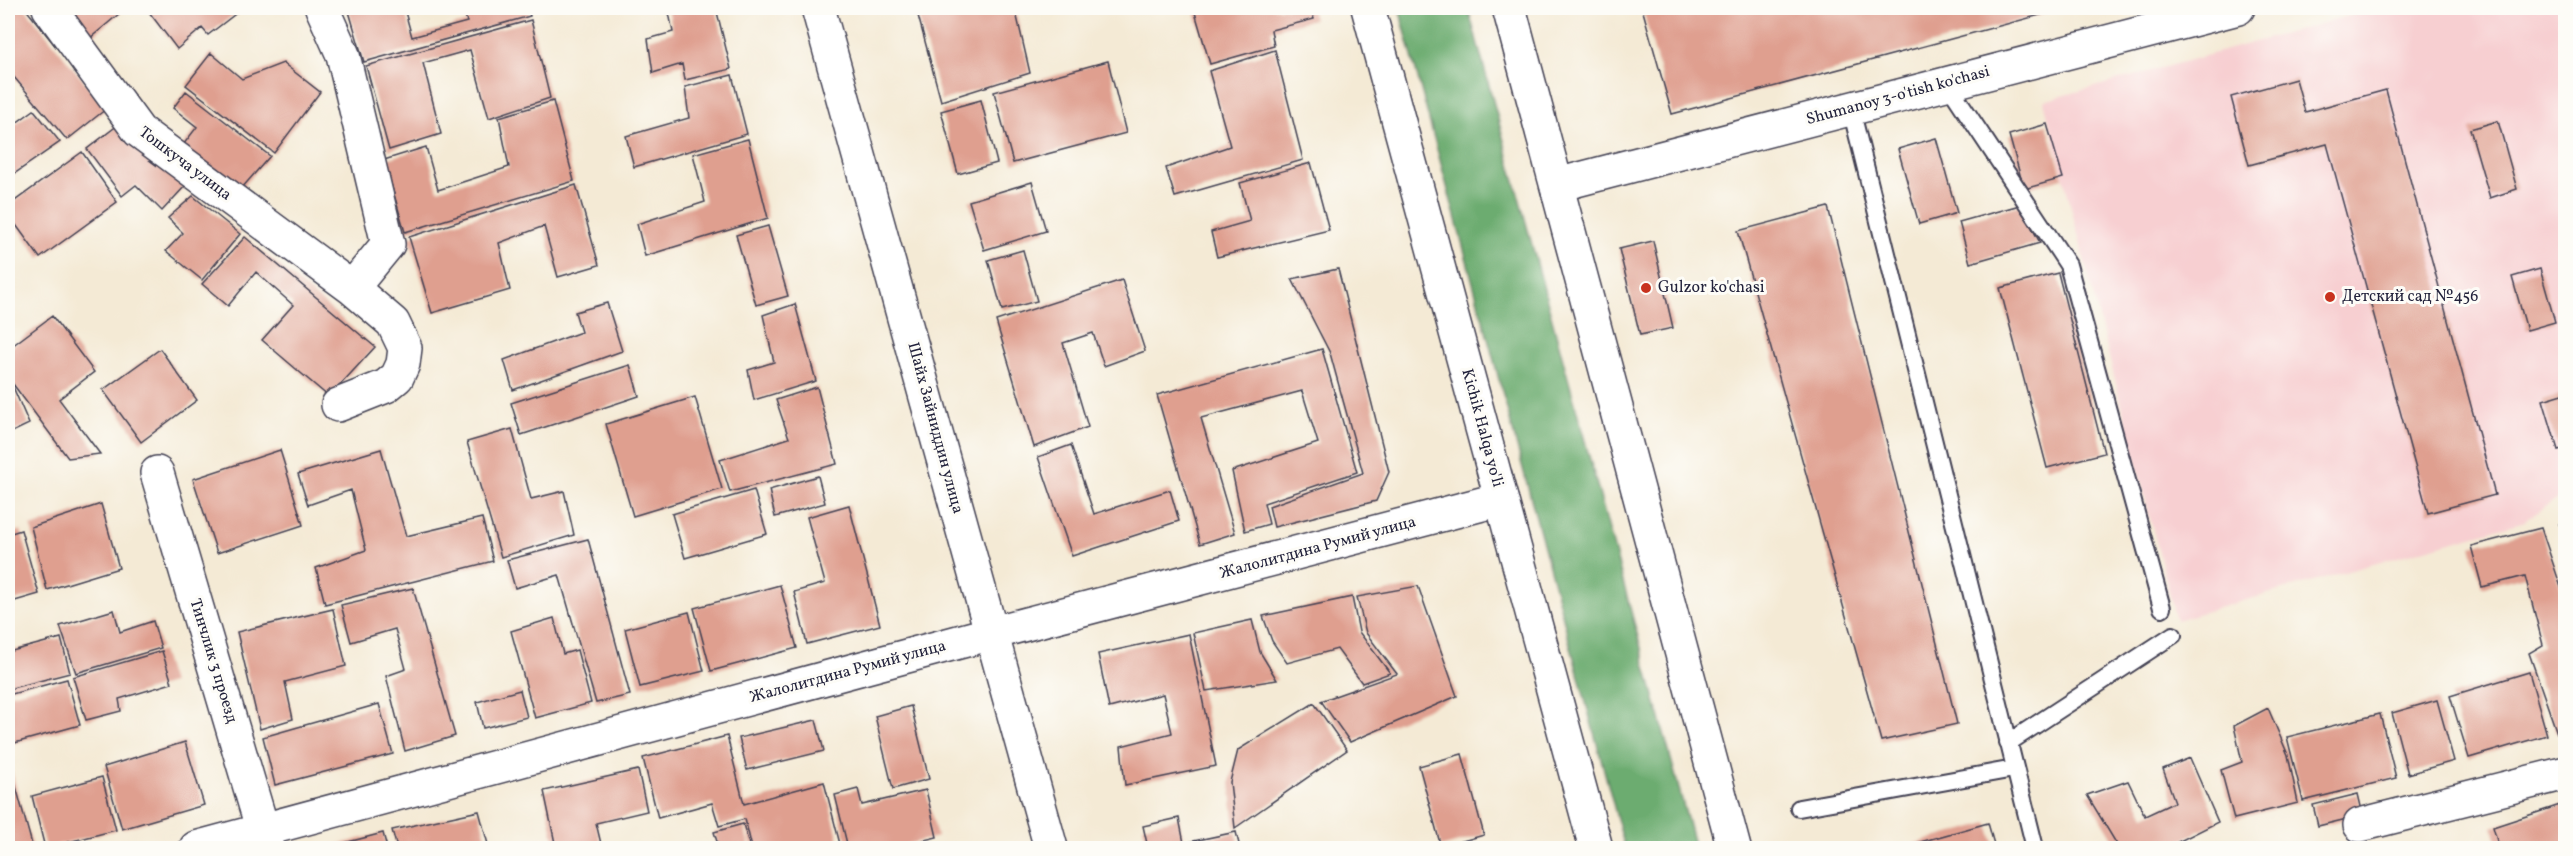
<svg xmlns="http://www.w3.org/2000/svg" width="2573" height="856" font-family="Vollkorn,serif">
	<rect width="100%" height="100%" fill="#fdfcf7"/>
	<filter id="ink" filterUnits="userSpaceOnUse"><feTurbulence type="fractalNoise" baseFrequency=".0167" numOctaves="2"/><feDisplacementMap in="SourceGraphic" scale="12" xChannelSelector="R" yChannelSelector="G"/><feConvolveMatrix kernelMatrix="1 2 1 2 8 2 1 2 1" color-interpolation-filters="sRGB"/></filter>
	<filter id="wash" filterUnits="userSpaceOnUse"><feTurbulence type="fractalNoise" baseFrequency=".008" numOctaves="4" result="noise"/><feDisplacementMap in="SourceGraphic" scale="24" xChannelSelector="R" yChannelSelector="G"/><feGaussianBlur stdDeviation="1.35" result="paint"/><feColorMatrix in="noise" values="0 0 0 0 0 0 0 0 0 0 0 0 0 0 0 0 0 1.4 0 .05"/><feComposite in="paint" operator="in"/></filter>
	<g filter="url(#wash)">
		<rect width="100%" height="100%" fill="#f4ead5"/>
		<!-- built -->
		<path fill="#f7cfd1" d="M2377,8H2565V493L2525,521L2176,620L2044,101Z"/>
		<!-- forest -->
		<path fill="#6cac6f" stroke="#476755" stroke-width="1.5" d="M1399,8H1468L1695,848H1625Z"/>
		<g id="blocks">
			<!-- building -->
			<path fill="#df9f8f" d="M8,8H25L106,109L67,140L8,70Z
				M52,8H126L83,44Z
				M146,8H243L208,35L202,28L177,49Z
				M348,8H404L412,37L467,22L463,8H528L530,16L364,62Z
				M668,8H716L731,69L685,80L682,64L653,73L648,39L673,32Z
				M916,8H992L993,11L1015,8L1030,73L941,101Z
				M1199,8H1311L1314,19L1271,30L1274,46L1210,64L1194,9Z
				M1642,8H2066L1672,114Z
				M531,20L550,98L489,118L470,50L423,63L441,134L389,150L366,66Z
				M1275,50L1303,160L1175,197L1166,168L1230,146L1209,71Z
				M211,53L242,79L283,63L320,92L274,153L186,85Z
				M1108,61L1126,133L1013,163L994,92Z
				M732,75L747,134L634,167L626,136L689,118L685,87Z
				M2296,79L2305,112L2386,90L2495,495L2428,513L2327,144L2249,165L2231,97Z
				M186,91L270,156L234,197L176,154L197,127L173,108Z
				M981,100L997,163L958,174L941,111Z
				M553,101L574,181L405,232L384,160L426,147L438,190L509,167L499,117Z
				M34,110L60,142L8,178V129Z
				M2498,121L2517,189L2490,198L2470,129Z
				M2047,124L2063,178L2024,189L2009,135Z
				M118,125L149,157L185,186L162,211L136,185L122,196L87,149Z
				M1936,138L1957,213L1919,224L1898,149Z
				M748,139L768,218L645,256L637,224L705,202L693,154Z
				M82,152L117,202L40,258L8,214V206Z
				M1311,163L1329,230L1217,257L1211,232L1250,221L1240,183Z
				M1032,182L1046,231L984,250L969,201Z
				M576,185L599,265L558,277L544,226L499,243L510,290L432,313L409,237Z
				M193,196L240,234L202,280L166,251L183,233L168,218Z
				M2020,205L2040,243L1970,263L1959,222Z
				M1828,207L1957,724L1881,741L1738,231Z
				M768,226L788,296L756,305L736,235Z
				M245,237L375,347L329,397L262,340L293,305L256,272L228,306L202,284Z
				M1653,241L1673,328L1640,335L1619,249Z
				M1023,250L1037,301L1002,310L988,260Z
				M1338,269L1389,472L1376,501L1274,527L1269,506L1363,473L1330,353L1292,279Z
				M2540,269L2555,322L2527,330L2512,277Z
				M2058,273L2104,453L2047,468L2000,288Z
				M1122,280L1145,351L1104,366L1093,333L1063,343L1088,427L1034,447L996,321Z
				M607,303L622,351L513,390L504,360L581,332L575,312Z
				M795,304L816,381L754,400L748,370L774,362L763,315Z
				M52,316L94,372L59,399L100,454L68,458L10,380L29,424L8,434V349Z
				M160,349L197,400L141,442L103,390Z
				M1322,349L1357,472L1264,503L1269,524L1245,531L1232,471L1318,443L1302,391L1201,418L1235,533L1200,544L1157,395Z
				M630,365L639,396L521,435L511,403Z
				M817,387L837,464L730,492L720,460L789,438L776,400Z
				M2566,393V448L2558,450L2543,400Z
				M695,397L722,489L633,516L606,424Z
				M512,429L531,499L564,491L574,535L501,557L467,442Z
				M1071,445L1094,514L1170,490L1179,521L1072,556L1038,457Z
				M381,449L406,536L482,518L493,561L325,604L316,568L366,550L351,490L308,505L298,474Z
				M280,450L303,525L217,553L193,479Z
				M818,476L825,503L775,517L769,490Z
				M754,490L767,534L685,558L672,514Z
				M101,504L119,568L47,590L31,527Z
				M849,505L880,625L807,644L794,592L825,583L807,517Z
				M2566,520V537L2559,524Z
				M2541,528L2566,602V731L2557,733L2529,653L2543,645L2525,576L2482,587L2471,546Z
				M21,530L39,594L8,603V534Z
				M588,539L630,695L596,703L559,575L515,588L507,560Z
				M780,585L797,648L711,671L694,608Z
				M1418,586L1457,696L1350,742L1321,701L1397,674L1366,633L1357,597Z
				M413,588L455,736L405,751L386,676L406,669L395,629L351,642L341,605Z
				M1352,597L1359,632L1390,673L1362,683L1337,649L1287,663L1272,641L1263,616Z
				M333,609L346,666L285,682L293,719L260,729L237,632Z
				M114,610L120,632L153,621L161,648L76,673L60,626Z
				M689,612L704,671L640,687L625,629Z
				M554,618L563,654L577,650L591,703L535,718L511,631Z
				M1252,620L1260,652L1277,680L1206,691L1193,633Z
				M1189,634L1216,766L1125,785L1121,746L1172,733L1163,694L1109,708L1098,654Z
				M61,638L70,673L8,689V652Z
				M162,651L172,683L119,699L121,711L86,720L73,677Z
				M2529,672L2547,735L2469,758L2450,696Z
				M67,679L80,725L11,744L8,732V695Z
				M520,690L527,717L483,728L477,702Z
				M2437,700L2454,761L2408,774L2392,713Z
				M1314,703L1347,750L1235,828L1230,782L1238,750Z
				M379,704L393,754L275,785L263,737Z
				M911,706L929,779L893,789L875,716Z
				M2268,708L2288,755L2298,803L2234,819L2221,770L2242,762L2234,726Z
				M2380,714L2396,778L2303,801L2287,737Z
				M816,720L824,751L747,770L739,738Z
				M727,736L744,804L824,782L841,848H752L745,819L719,826L712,803L658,818L643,758Z
				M185,742L204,805L122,829L104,767Z
				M1462,754L1484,835L1441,847L1419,766Z
				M8,758L33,848H8Z
				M2190,758L2218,822L2166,848H2119L2087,795L2128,781L2145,816L2175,802L2163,769Z
				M638,770L647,811L596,823L602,848H556L544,791Z
				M102,777L116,830L45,848L32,796Z
				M858,789L862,805L926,790L937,837L891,848H848L835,795Z
				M2358,794L2363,815L2318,826L2313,805Z
				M2566,803V848H2499L2493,827Z
				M479,811L489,848H397L392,830Z
				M1179,818L1184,843L1236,832L1240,848H1148L1143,826Z
				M1988,823L1995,848H1899Z
				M743,824L750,848H719L714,832Z
				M383,833L387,848H325Z
				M1485,844L1486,848H1470Z"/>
		</g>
	</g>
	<g filter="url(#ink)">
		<use href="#blocks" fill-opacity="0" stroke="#424052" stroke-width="1.5"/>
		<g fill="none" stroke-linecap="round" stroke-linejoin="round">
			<!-- service casing -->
			<g stroke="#424052" stroke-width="20">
				<path id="service" d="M1947,83L2068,265L2162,608
					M1851,109L2035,848
					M2008,743L2173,635
					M1799,808L2014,769"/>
			</g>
			<!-- minor casing -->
			<g stroke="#424052" stroke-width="36">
				<path id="minor" d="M49,8L139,131L352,288L393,323L405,348L403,364L397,377L386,386L338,405
					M322,8L343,55L388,244L352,288
					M818,8L1051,848
					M1557,185L2238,8
					M157,473L268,848
					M2360,825L2566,773
					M196,848L992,633L1501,499"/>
			</g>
			<!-- trunk casing -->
			<g stroke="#424052" stroke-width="36">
				<path id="trunk" d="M1368,8L1596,848
					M1509,8L1734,848"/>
			</g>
			<!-- service -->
			<use href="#service" stroke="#fff" stroke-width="16"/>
			<!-- minor -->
			<use href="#minor" stroke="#fff" stroke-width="33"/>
			<!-- trunk -->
			<use href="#trunk" stroke="#fff" stroke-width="33"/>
		</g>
	</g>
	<!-- markers -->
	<g fill="#c8321e" stroke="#fdfcf7" stroke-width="2">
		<circle cx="1646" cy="288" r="6"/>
		<circle cx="2330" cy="297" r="6"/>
	</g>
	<g text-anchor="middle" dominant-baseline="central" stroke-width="6" stroke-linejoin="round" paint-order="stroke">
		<!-- street labels -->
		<g font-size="16" fill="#22223b" stroke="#fdfcf7">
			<text transform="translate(1898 96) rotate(-15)">Shumanoy 3-o'tish ko'chasi</text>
			<text transform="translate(185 164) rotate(37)">Тошкуча улица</text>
			<text transform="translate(935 428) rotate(75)">Шайх Зайниддин улица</text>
			<text transform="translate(1482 428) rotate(75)">Kichik Halqa yo'li</text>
			<text transform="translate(1318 548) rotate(-15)">Жалолитдина Румий улица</text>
			<text transform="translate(213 661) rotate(73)">Тинчлик 3 проезд</text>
			<text transform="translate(848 672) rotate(-15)">Жалолитдина Румий улица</text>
		</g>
		<!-- poi labels -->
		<g font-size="16" fill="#22223b" stroke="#fdfcf7" text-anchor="start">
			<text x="1658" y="288">Gulzor ko'chasi</text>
			<text x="2342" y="297">Детский сад №456</text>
		</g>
	</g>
	<!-- margin -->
	<rect width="2573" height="856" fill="none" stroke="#fdfcf7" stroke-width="30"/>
</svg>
